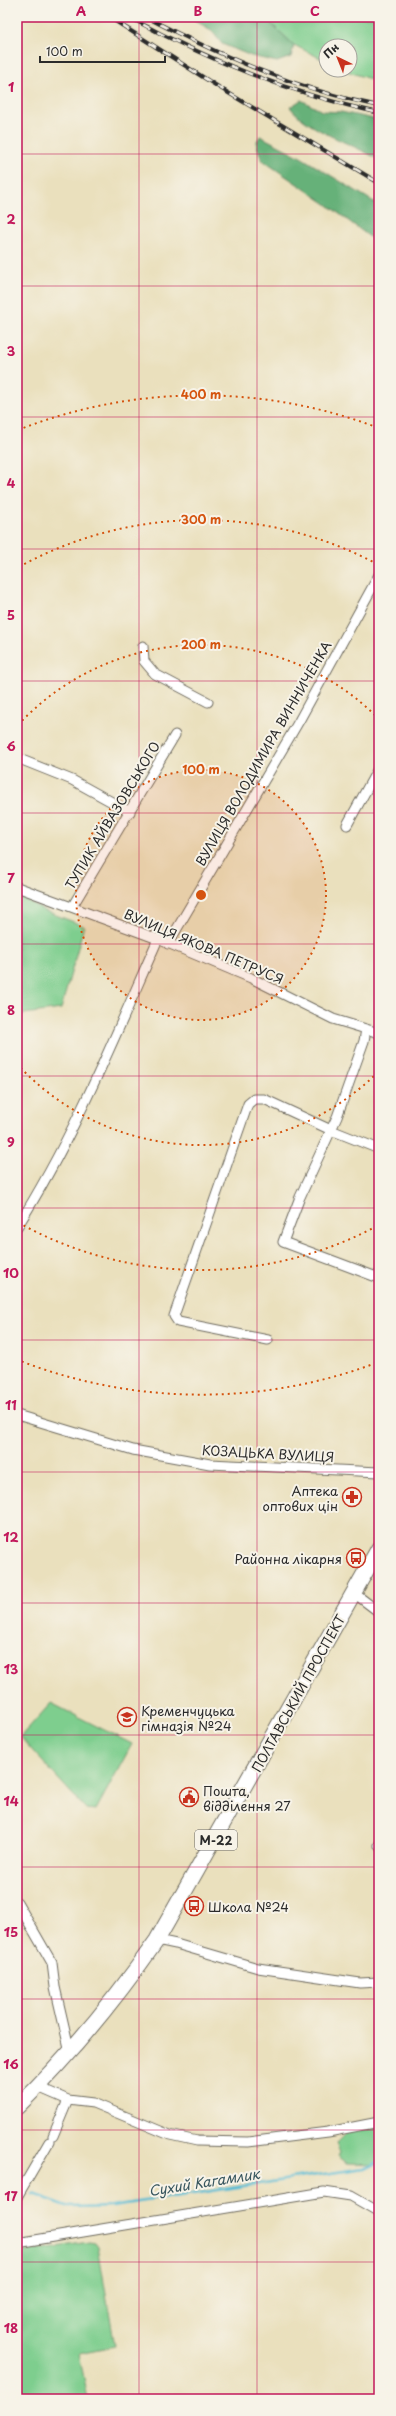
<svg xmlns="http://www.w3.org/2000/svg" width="396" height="2416" font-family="'Playpen Sans',sans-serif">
	<rect width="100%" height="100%" fill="#f7f3e8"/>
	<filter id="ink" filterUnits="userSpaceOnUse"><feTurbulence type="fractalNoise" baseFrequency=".025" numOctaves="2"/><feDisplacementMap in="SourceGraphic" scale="8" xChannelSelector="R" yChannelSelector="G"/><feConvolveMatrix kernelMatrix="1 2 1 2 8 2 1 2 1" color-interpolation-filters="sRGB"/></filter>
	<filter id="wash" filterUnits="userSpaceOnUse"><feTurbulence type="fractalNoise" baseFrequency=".012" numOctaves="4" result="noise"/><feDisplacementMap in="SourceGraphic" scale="16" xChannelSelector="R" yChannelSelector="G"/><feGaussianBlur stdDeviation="0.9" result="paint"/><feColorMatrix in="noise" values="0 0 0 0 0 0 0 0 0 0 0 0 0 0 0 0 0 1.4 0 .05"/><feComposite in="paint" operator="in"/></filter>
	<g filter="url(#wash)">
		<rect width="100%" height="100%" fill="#eae0bd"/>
		<!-- green -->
		<path fill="#7ece8e" stroke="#547c5c" d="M264,17H379V82L343,70H350V46H326V61L294,45Z
			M17,895L43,910L84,926L61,1009L17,1015Z
			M51,1703L132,1744L96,1810L86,1809L20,1737Z
			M379,2125V2164L347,2163L338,2156L340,2153L336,2142L348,2130Z
			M89,2242L95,2243L98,2247L115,2346L79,2353L88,2399H17V2253Z"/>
		<!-- forest -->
		<path fill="#66b179" stroke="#486e52" d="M189,17H264L294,45L291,57L277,62L251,56L222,44L211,30Z
			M301,100L322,111L341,112L379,120V160C351,142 311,133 290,107Z
			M260,136L299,156L379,205V244L325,203L262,160L256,143Z"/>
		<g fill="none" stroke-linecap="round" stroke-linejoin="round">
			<!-- stream -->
			<path stroke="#56bcd4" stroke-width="2.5" d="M33,2194L70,2207L112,2206L364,2168L379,2161"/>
		</g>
	</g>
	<g filter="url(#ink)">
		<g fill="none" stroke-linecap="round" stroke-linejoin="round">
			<!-- minor casing -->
			<g stroke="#6e6a5e" stroke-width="11">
				<path id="minor" d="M143,646L144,661L155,674L208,702
					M17,758L72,780L130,812
					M347,825L379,767
					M17,887L158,939L251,978L333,1019L379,1033
					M72,907L175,735
					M168,944L299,721L379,575
					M366,1029L364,1041L337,1117L300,1197L283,1242L379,1278
					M17,1227C74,1137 115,1036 158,939
					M268,1340L178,1322L174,1316L248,1104L254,1099H264L331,1130L379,1149
					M17,1415L133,1450L210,1464L379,1472
					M354,1593L379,1612
					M379,1845V1846
					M17,1902L52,1963L55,1987L70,2052
					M157,1940L176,1944L258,1968L360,1983L379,1982
					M38,2087L68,2100L93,2103L170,2135L197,2141L248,2142L328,2132L379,2122
					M53,2136L68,2100
					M17,2197L49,2142
					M17,2243L324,2192L351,2196L379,2212"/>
			</g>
			<!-- trunk casing -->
			<g stroke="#6e6a5e" stroke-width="17">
				<path id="trunk" d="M17,2107C69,2056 115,2000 157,1940L379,1548"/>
			</g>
			<!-- minor -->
			<use href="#minor" stroke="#fff" stroke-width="9"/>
			<!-- trunk -->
			<use href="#trunk" stroke="#fff" stroke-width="15"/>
			<!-- rail casing -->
			<g stroke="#2b2b2b" stroke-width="4">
				<path id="rail" d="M109,17L220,88L379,183
					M129,17C210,61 289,93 379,113
					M146,17C221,56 295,89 379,106"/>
			</g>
			<!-- rail -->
			<use href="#rail" stroke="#f7f3e8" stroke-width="2.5" stroke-dasharray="8" stroke-linecap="butt"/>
		</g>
	</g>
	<!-- grid -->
	<path fill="none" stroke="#c2185b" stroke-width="1" stroke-opacity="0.55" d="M139,17V2399M257,17V2399M17,154H379M17,286H379M17,417H379M17,549H379M17,681H379M17,813H379M17,944H379M17,1076H379M17,1208H379M17,1340H379M17,1472H379M17,1603H379M17,1735H379M17,1867H379M17,1999H379M17,2130H379M17,2262H379"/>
	<!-- distance rings -->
	<circle cx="201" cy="895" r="125" fill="#d5540f" fill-opacity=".12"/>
	<g fill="none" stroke="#d5540f" stroke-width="2" stroke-dasharray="2 4">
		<circle cx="201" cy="895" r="125"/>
		<path d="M378 1072A250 250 0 0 1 18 1065M18 725A250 250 0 0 1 378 718"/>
		<path d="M377 1226A375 375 0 0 1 19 1223M19 567A375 375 0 0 1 377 564"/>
		<path d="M376 1363A500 500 0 0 1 18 1360M18 430A500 500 0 0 1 376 427"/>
	</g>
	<!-- icons -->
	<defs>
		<g id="pharmacy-ring" transform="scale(1)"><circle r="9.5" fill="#f7f3e8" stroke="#c8321e" stroke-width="1.5"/><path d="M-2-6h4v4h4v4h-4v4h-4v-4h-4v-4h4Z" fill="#c8321e"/></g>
		<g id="bus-ring" transform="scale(1)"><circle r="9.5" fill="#f7f3e8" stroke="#c8321e" stroke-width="1.5"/><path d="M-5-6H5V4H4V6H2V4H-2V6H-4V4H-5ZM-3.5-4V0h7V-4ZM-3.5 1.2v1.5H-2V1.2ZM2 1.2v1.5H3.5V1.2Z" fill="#c8321e"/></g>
		<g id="school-ring" transform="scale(1)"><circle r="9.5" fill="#f7f3e8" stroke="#c8321e" stroke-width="1.5"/><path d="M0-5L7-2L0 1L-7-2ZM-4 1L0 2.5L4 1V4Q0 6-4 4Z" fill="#c8321e"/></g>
		<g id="civic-ring" transform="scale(1)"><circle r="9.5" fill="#f7f3e8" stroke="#c8321e" stroke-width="1.5"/><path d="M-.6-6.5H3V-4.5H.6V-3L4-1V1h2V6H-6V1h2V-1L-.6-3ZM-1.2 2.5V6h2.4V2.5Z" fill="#c8321e"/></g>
	</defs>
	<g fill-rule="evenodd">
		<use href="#pharmacy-ring" x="352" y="1497"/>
		<use href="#bus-ring" x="356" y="1558"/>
		<use href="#school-ring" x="127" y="1717"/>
		<use href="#civic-ring" x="189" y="1797"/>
		<use href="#bus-ring" x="194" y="1906"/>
	</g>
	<g text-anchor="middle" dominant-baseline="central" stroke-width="4" stroke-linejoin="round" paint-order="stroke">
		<!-- shield labels -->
		<rect fill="#f7f3e8" stroke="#686764" stroke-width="1" x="195" y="1830" width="42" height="20" rx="3"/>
		<g font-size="12" font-weight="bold" fill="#2b2b2b">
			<text x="216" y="1840">М-22</text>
		</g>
		<!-- street labels -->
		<g font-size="13" fill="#2b2b2b" stroke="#f7f3e8">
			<text transform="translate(263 753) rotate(-60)">ВУЛИЦЯ ВОЛОДИМИРА ВИННИЧЕНКА</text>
			<text transform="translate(112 815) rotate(-59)">ТУПИК АЙВАЗОВСЬКОГО</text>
			<text transform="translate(204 946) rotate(23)">ВУЛИЦЯ ЯКОВА ПЕТРУСЯ</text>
			<text transform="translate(268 1453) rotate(3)">КОЗАЦЬКА ВУЛИЦЯ</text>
			<text transform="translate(298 1693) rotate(-61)">ПОЛТАВСЬКИЙ ПРОСПЕКТ</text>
		</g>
		<!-- poi labels -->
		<g font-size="13" fill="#2b2b2b" stroke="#f7f3e8" text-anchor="start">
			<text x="338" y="1490" text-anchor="end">Аптека<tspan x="338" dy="15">оптових цін</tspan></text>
			<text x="342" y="1558" text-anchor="end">Районна лікарня</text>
			<text x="141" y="1710">Кременчуцька<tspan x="141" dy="15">гімназія №24</tspan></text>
			<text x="203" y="1790">Пошта,<tspan x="203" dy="15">відділення 27</tspan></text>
			<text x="208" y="1906">Школа №24</text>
		</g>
		<!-- water labels -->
		<g font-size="14" font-style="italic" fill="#38565e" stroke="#f7f3e8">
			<text transform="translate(204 2182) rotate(-9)">Сухий Кагамлик</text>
		</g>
	</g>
	<circle cx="201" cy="895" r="6" fill="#d5540f" stroke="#f7f3e8" stroke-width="2"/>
	<g font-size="12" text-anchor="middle" font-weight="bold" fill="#d5540f" stroke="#f7f3e8" stroke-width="4" stroke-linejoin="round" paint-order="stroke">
		<text x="201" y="399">400 m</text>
		<text x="201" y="524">300 m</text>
		<text x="201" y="649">200 m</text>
		<text x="201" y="774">100 m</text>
	</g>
	<!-- margin -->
	<rect width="396" height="2416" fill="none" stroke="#f7f3e8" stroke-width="44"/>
	<!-- north arrow -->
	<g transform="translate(338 58) rotate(317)"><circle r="19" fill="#f7f3e8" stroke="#a5a39c"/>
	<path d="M0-3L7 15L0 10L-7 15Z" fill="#c8321e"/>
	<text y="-6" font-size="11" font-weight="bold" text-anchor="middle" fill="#2b2b2b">Пн</text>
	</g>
	<!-- scale -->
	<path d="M40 56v6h125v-6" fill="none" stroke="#2b2b2b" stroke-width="2"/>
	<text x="46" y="56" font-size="12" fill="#2b2b2b" stroke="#f7f3e8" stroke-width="3" paint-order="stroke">100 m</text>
	<rect x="22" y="22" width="352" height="2372" fill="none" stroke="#c2185b" stroke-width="1.5"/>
	<g font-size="13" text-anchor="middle" font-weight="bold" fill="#c2185b">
		<text x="81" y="16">A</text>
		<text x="198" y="16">B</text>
		<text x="315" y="16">C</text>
		<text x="11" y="92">1</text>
		<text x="11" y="224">2</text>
		<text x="11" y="356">3</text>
		<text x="11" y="488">4</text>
		<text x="11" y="620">5</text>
		<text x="11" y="751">6</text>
		<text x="11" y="883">7</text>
		<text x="11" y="1015">8</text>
		<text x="11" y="1147">9</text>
		<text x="11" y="1278">10</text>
		<text x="11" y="1410">11</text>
		<text x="11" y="1542">12</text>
		<text x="11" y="1674">13</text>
		<text x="11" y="1806">14</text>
		<text x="11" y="1937">15</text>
		<text x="11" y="2069">16</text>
		<text x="11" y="2201">17</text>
		<text x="11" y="2333">18</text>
	</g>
</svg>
